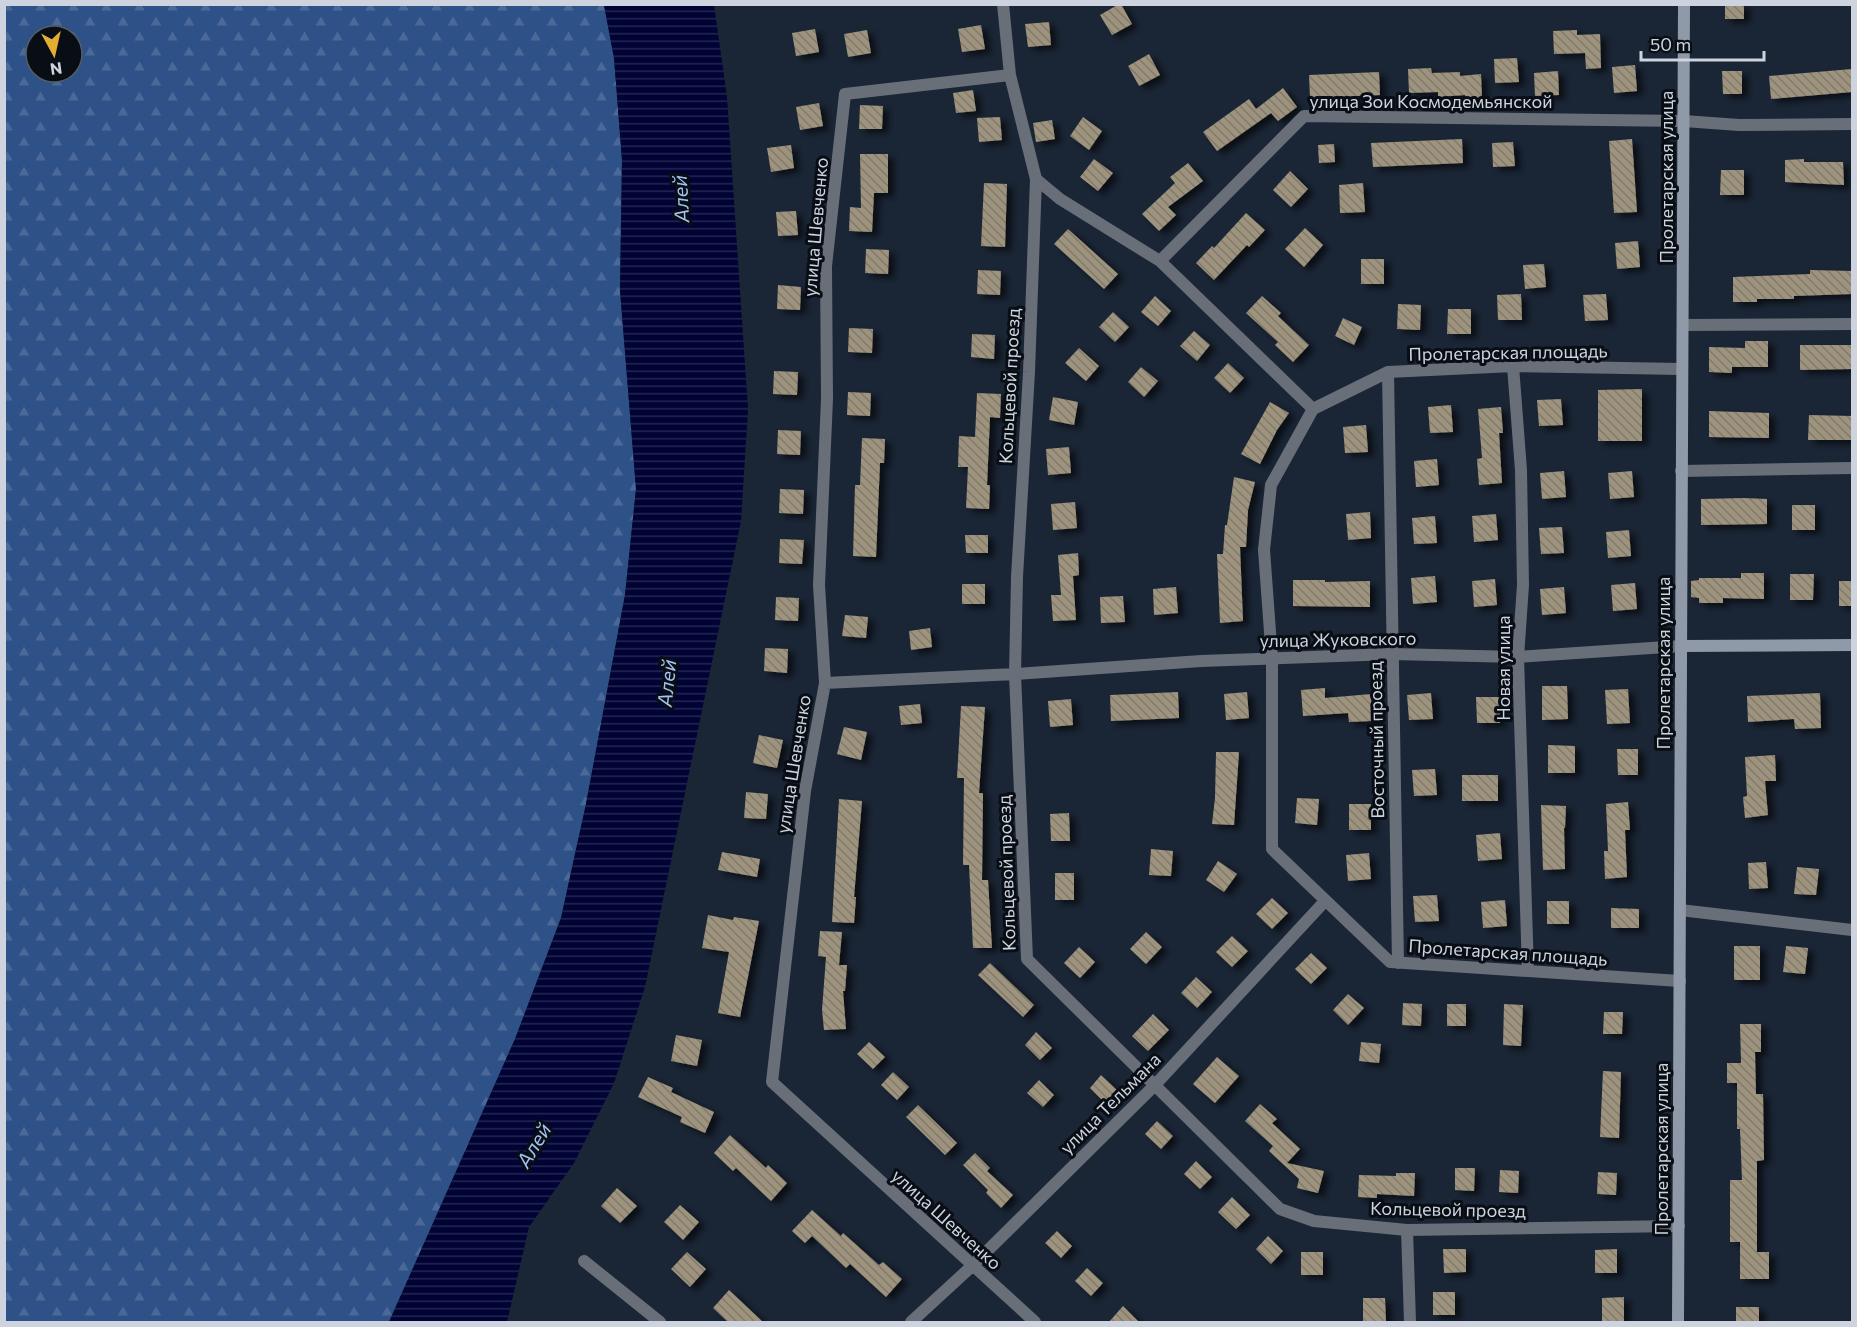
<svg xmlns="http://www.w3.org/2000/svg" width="1857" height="1327" font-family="Commissioner,sans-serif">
	<defs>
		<pattern id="forest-firs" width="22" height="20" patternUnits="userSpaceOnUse" patternTransform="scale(1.5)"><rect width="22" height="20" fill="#2e5187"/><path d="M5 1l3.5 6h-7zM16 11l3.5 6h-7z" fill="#4b6998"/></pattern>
		<pattern id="water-rules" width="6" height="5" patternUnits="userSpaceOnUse" patternTransform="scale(1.5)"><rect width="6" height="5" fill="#000334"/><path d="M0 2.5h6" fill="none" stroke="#242751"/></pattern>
		<pattern id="building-back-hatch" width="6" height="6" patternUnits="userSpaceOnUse" patternTransform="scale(1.5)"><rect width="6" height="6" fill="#9e937d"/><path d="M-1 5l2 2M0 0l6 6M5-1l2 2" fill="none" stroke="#817a6c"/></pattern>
		<filter id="shadow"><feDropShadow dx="6" dy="4" stdDeviation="3" flood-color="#0009"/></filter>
	</defs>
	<rect width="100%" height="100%" fill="#1a2535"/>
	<!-- forest -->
	<path fill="url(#forest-firs)" fill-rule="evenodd" d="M5,5H604L614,58L622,160L620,290L636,489L625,595L586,804L561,918L515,1039L389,1322H5ZM36,36H72V72H36Z"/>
	<!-- water -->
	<path fill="url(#water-rules)" d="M604,5H714L727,97L748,409L741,521L645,987L614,1083L574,1163L529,1227L507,1322H389L515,1039L561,918L586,804L625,595L636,489L620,290L622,160L614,58Z"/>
	<!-- building -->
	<path fill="url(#building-back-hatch)" filter="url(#shadow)" d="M1119,4H1121L1132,24L1112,35L1100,15Z
		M1725,4H1744V19H1725Z
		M1049,22L1051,45L1028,47L1025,24Z
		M981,25L985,49L962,52L958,29Z
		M815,29L819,52L796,56L792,33Z
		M867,30L871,53L848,57L844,34Z
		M1577,30V35L1600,34L1601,68L1586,69L1585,53L1554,54L1553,31Z
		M1149,54L1160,75L1139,86L1128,66Z
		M1517,58L1519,82L1495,83L1494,59Z
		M1635,65L1637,91L1614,93L1612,67Z
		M1431,68L1432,73L1460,72V76L1481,74L1482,98L1466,99L1465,95L1438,97V92L1409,93L1408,69Z
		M1852,69V92L1771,99L1769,76Z
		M1558,71L1559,95L1535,96L1534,73Z
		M1722,71H1742V94H1723Z
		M1379,72L1380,95L1310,98L1309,75Z
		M1283,88L1297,107L1278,121L1271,113L1217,151L1203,132L1249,99L1256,109Z
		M973,90L976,111L956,113L953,93Z
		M819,103L823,126L800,130L796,107Z
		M860,105L883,106L882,129H859Z
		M1000,117L1002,140L979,142L977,118Z
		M1083,117L1102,131L1089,150L1070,136Z
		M1052,120L1055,139L1036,142L1033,123Z
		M1462,139L1463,163L1373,167L1371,143Z
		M1632,139L1637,212L1614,213L1609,141Z
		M1513,142L1515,166L1493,167L1492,143Z
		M1334,144L1335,162L1319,163L1318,145Z
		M791,145L794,168L771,172L767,148Z
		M860,154H888V193H874L872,232L849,231L850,207L861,208Z
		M1094,159L1113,173L1098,191L1080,177Z
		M1804,159V162H1843L1844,185L1785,182V160Z
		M1188,163L1203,181L1168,207L1176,215L1159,231L1142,214L1175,183L1170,177Z
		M1721,170H1744V195H1720Z
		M1290,171L1308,189L1291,207L1273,190Z
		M984,183L1007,184L1005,247L981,246Z
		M1363,183L1365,212L1340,213L1339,185Z
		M796,211L798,235L778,236L776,212Z
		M1246,213L1265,230L1249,247L1247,245L1214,280L1196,263L1212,246L1214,248Z
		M1305,228L1323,245L1304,267L1285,249Z
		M1068,229L1118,274L1104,289L1054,244Z
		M1638,241L1640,267L1617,269L1615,243Z
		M866,249L889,250L888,274L865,273Z
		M1361,259H1384V284H1361Z
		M1544,264L1546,287L1525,289L1523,265Z
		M978,270L1001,271L1000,295L977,294Z
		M1810,270L1852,271V294L1794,296V299H1757V302H1733V277L1810,274Z
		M778,285L801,287L800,310L777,309Z
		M1521,294L1522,320H1498L1497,295Z
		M1606,294L1608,320L1585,321L1583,295Z
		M1155,296L1171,311L1158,326L1141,312Z
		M1262,296L1281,313L1278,316L1309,345L1293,362L1275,345L1278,342L1246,313Z
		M1398,304L1421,305L1420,330L1397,329Z
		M1448,309H1471V334H1447Z
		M1113,312L1129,327L1115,342L1099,327Z
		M1343,318L1362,327L1354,345L1335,336Z
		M849,328L873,329L872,353L848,352Z
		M1194,331L1210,345L1197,361L1180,346Z
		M972,334L995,335L994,359L971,357Z
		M1745,341H1768V367H1732V373L1709,372V347L1745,348Z
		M1800,345H1852V369L1800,370Z
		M1079,348L1099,366L1086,381L1065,363Z
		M1228,363L1244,378L1230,393L1214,378Z
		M1141,367L1158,381L1144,397L1128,382Z
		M774,371L798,372L797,395L773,394Z
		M1642,389V441H1598V390Z
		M848,392L871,393L870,416L847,415Z
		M977,393L1001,394L1000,418L990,417L987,485H990L989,509L966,508L968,467H958L959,436L975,437Z
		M1053,397L1078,402L1074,425L1049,420Z
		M1561,399L1563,425L1539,426L1537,400Z
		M1270,402L1289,413L1277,430L1260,464L1241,454Z
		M1451,405L1453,432L1430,433L1428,407Z
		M1501,407L1503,433H1499L1502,483L1479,485L1477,459L1482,458L1478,409Z
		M1709,411L1769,413V438L1709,437Z
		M1809,415L1852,416V440H1808Z
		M1366,425L1368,452L1345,453L1343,427Z
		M778,430L801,431L800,455L777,454Z
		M862,438L885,439L884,463H880L876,557L853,556L855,485H860Z
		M1069,447L1071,473L1048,475L1046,449Z
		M1437,459L1439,485L1416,487L1414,461Z
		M1564,471L1566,497L1542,499L1540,473Z
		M1632,471L1634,497L1610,499L1608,473Z
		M1234,477L1255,482L1248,510L1246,547H1240L1243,621L1220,623L1217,554H1223L1225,525H1227Z
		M780,489L804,490L803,514L779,513Z
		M1744,498L1767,499V524L1701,525V499Z
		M1075,502L1077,528L1053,530L1051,504Z
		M1792,505H1815V530H1792Z
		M1370,512L1371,538L1348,540L1346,514Z
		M1496,514L1498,540L1474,542L1472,516Z
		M1435,516L1437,543L1414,544L1412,518Z
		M1562,527L1564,553L1541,554L1539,528Z
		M1629,530L1631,556L1608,558L1606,532Z
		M965,535H988V553H966Z
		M780,539L804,540L802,564L779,563Z
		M1078,553L1079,575L1073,576L1076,620L1053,621L1051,595H1061L1058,555Z
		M1741,573H1764V599L1723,598V603H1699V598L1691,597V581L1699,580V578H1741Z
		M1790,574H1814L1813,600H1790Z
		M1435,576L1437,602L1413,604L1411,578Z
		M1495,579L1497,605L1474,607L1472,581Z
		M1293,580H1325V582L1370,581V607L1293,606Z
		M1839,581H1852V606H1839Z
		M1635,583L1637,609L1613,611L1611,585Z
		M962,584H985V604H962Z
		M1176,587L1178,613L1154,615L1153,589Z
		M1564,587L1566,613L1542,615L1540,589Z
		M1123,596L1125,622L1101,623L1100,597Z
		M776,597L799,598L798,621L775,620Z
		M845,615L868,617L866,638L842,636Z
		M930,628L932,647L911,650L909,631Z
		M765,648L788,649L787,673L764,671Z
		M1542,686H1567L1568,719L1542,720Z
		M1325,688V698L1371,694L1372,721L1349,722L1348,713L1303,716L1301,690Z
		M1628,689L1630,723L1607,724L1605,690Z
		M1178,692L1179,718L1111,721L1110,695Z
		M1247,692L1249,718L1226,720L1224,694Z
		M1431,693L1433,719L1409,720L1407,695Z
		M1820,693L1821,728L1795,729L1794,719L1748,722L1747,696Z
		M1476,697H1500V723H1477Z
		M1071,699L1073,725L1050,727L1048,701Z
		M920,704L922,723L901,725L899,706Z
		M961,706L985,707L979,793H983L982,880H988L992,948H973L969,865H963L964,778H957Z
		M844,727L867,732L861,760L837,754Z
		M759,735L783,740L777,768L753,763Z
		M1548,745L1575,746V773H1548Z
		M1617,749H1638V775H1618Z
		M1216,752H1239L1234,825L1212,824L1215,798Z
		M1775,755L1776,781H1765L1768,815L1745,818L1743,797L1747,796L1745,757Z
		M1435,769L1437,795L1414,796L1412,770Z
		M1462,775H1498V801H1462Z
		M746,792L768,794L766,819L744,818Z
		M1297,798L1319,799L1317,825L1295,823Z
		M839,799L862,801L854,897H856L854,923L832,922Z
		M1628,802L1630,830H1625L1627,877L1605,879L1604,851H1608L1606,804Z
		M1349,804H1371V830H1349Z
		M1541,805L1566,806L1565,828H1564L1565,869L1543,870Z
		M1069,813L1070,841H1051L1050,814Z
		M1500,833L1502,859L1478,861L1476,835Z
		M1151,849L1173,851L1171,876L1149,875Z
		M722,852L760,859L757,877L718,870Z
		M1369,853L1371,879L1348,881L1346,855Z
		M1218,861L1237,874L1224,892L1206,880Z
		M1766,862L1768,888L1749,889L1748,863Z
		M1797,867L1819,869L1816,895L1794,894Z
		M1055,873H1074V900H1055Z
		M1437,895L1439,921L1415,922L1413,896Z
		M1272,898L1288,913L1272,929L1256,914Z
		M1505,900L1507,926L1483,928L1481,902Z
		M1547,901H1569V924H1547Z
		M1611,908L1639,909V928H1611Z
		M708,915L733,920L734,917L759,921L740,1017L718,1013L729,952L702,948Z
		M820,931L842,932L839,965H847L845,991H843L846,1029L824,1030L822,1010L826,957L818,956Z
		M1146,932L1162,947L1146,964L1130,949Z
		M1232,936L1248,951L1232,967L1216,952Z
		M1734,946H1760V980H1734Z
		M1786,946L1808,948L1805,974L1783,972Z
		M1079,947L1095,962L1080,978L1064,963Z
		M1311,953L1327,968L1311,984L1295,969Z
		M990,963L1034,1005L1023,1017L978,975Z
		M1196,977L1212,992L1197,1008L1181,993Z
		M1348,994L1364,1008L1348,1025L1333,1010Z
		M1403,1003L1422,1004L1421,1026L1402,1025Z
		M1447,1004H1466V1026H1447Z
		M1504,1004L1523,1005L1521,1046L1503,1045Z
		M1604,1012H1623L1622,1034H1603Z
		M1153,1014L1169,1030L1148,1051L1132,1036Z
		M1740,1024H1761V1052H1755L1756,1094H1763L1764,1160L1757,1161V1252H1769V1279H1740V1242H1730V1180H1742L1740,1129H1737V1083H1727V1063H1741Z
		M1036,1032L1052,1048L1040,1060L1025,1045Z
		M676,1035L702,1040L697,1066L671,1061Z
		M869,1042L885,1057L873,1069L857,1054Z
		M1361,1042L1381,1044L1379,1063L1359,1061Z
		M1217,1057L1239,1076L1215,1103L1193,1084Z
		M1603,1071L1621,1072L1619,1138L1600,1137Z
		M893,1072L909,1087L897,1100L881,1085Z
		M1101,1075L1117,1090L1105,1103L1090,1088Z
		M648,1077L673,1088L671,1092L714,1112L705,1133L680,1122L682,1117L638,1097Z
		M1039,1080L1054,1095L1043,1107L1027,1093Z
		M1260,1104L1277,1119L1272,1123L1300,1149L1287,1163L1324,1171L1318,1193L1297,1188L1299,1179L1269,1151L1273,1146L1245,1121Z
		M918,1105L957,1143L945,1155L906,1117Z
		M1157,1121L1173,1136L1161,1149L1145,1134Z
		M730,1135L766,1168L768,1165L787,1183L771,1201L736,1168L733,1171L714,1153Z
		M975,1153L990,1168L987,1171L1013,1195L1001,1208L986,1193L988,1190L963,1165Z
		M1196,1161L1212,1177L1200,1189L1184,1174Z
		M1455,1168H1475L1474,1191L1455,1190Z
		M1500,1170L1519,1171L1518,1193L1499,1192Z
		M1598,1172L1617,1173L1616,1195L1597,1194Z
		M1396,1173H1415L1414,1196L1377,1194V1198L1358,1197L1359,1175L1396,1176Z
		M617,1188L637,1206L620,1223L601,1206Z
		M1232,1197L1250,1215L1236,1229L1218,1212Z
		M680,1205L699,1222L683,1240L664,1222Z
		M812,1210L841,1236L843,1233L879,1265L883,1262L902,1279L886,1297L850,1264L846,1268L812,1236L805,1243L792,1231Z
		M1057,1231L1072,1246L1061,1258L1045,1243Z
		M1268,1236L1283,1251L1271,1264L1256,1249Z
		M1443,1249H1466V1272L1444,1273Z
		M1617,1249V1273H1595V1250Z
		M687,1252L706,1269L690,1287L671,1269Z
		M1301,1252H1323V1275H1301Z
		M1087,1268L1103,1283L1091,1296L1075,1281Z
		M729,1290L764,1323H729L713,1308Z
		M1433,1292H1455V1315H1433Z
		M1624,1297V1321H1602V1298Z
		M1363,1298H1385L1386,1322H1363Z
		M1123,1306L1140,1323H1108Z
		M1736,1307H1759V1323H1736Z"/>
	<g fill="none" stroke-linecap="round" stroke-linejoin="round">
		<!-- street -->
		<path stroke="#696f78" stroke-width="12" d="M1003,4L1010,75
			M1036,179L1060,199L1160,261L1313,409
			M1160,261L1304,116L1684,121L1739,125L1852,124
			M1683,325L1852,324
			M1513,366L1521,470L1523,585L1518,657L1528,971
			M1388,372L1398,963
			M1681,471L1852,468
			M825,683L1015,674L1201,661L1392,654L1518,657L1681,646
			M1680,910L1852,930
			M1680,981L1390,962L1272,849V659L1264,550L1271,485L1313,409L1388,372L1513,366L1681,369
			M1407,1230L1410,1322
			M584,1261L660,1322
			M911,1322L972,1266L1155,1085L1325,901
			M1035,1322L772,1082L805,791L825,683L819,585L827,399L826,266L845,94L1010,75L1036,179L1029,372L1017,577L1015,674L1027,959L1280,1209L1314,1221L1407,1230L1679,1226"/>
		<!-- secondary -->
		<path stroke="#9099a7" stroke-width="12" d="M1681,646L1852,645
			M1678,1322L1684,4"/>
	</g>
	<g text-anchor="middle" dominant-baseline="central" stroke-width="6" stroke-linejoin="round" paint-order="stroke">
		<!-- street labels -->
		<g font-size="18" fill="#cdd4df" stroke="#090e15">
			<text x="1431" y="101">улица Зои Космодемьянской</text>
			<text transform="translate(1666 177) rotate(-90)">Пролетарская улица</text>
			<text transform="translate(815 227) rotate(-85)">улица Шевченко</text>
			<text transform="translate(1508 352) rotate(-1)">Пролетарская площадь</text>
			<text transform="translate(1009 386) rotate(-87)">Кольцевой проезд</text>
			<text transform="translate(1338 639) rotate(-1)">улица Жуковского</text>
			<text transform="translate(1663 663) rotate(-90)">Пролетарская улица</text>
			<text transform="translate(1503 668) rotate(-90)">Новая улица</text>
			<text transform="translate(1376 740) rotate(-91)">Восточный проезд</text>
			<text transform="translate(793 764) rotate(-81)">улица Шевченко</text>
			<text transform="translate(1006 873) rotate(-92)">Кольцевой проезд</text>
			<text transform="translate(1508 952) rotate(4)">Пролетарская площадь</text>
			<text transform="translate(1110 1103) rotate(-45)">улица Тельмана</text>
			<text transform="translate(1661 1149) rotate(-90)">Пролетарская улица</text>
			<text transform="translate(1448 1209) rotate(1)">Кольцевой проезд</text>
			<text transform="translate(947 1219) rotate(42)">улица Шевченко</text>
		</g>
		<!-- water labels -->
		<g font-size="20" font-style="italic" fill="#a3c2f3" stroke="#090e15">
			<text transform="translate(680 199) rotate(-93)">Алей</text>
			<text transform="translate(666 683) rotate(-84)">Алей</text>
			<text transform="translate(533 1145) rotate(-59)">Алей</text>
		</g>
	</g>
	<!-- border -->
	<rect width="1857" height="1327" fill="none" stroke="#cdd4df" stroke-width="12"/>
	<!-- north arrow -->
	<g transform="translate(54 54) rotate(172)"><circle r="28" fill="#090e15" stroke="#575d66" stroke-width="1.5"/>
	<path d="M0-4.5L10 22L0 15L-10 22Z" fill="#e3ae34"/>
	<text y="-9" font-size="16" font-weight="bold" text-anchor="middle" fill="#cdd4df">N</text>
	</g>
	<!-- scale -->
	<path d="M1641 51v9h123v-9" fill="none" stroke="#cdd4df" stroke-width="3"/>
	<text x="1650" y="51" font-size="18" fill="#cdd4df" stroke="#090e15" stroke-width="4.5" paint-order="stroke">50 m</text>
</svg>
